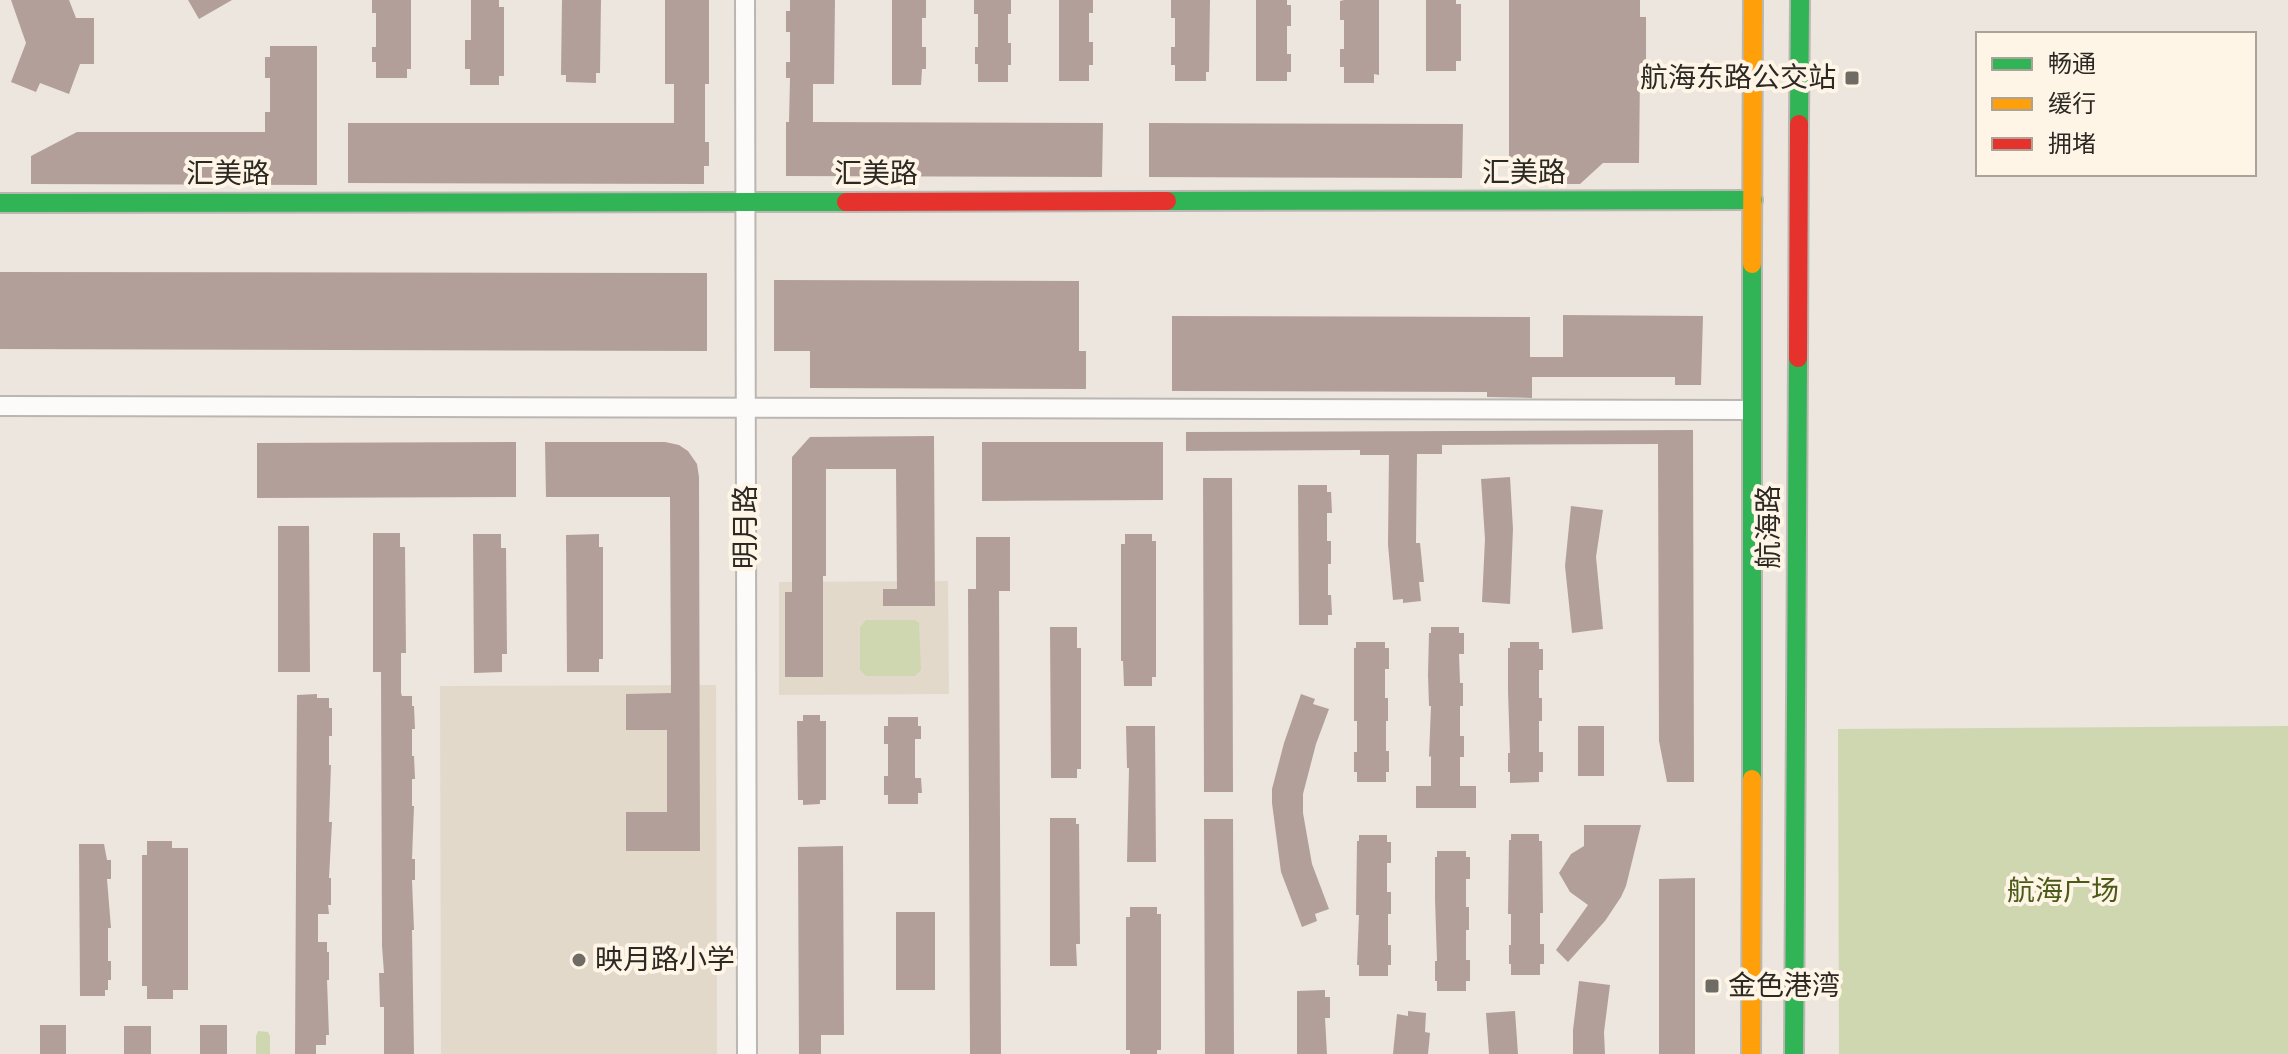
<svg xmlns="http://www.w3.org/2000/svg" width="2288" height="1054" font-family="'Nunito Sans','Noto Sans SC',sans-serif">
	<rect width="100%" height="100%" fill="#ece6df"/>
	<!-- built -->
	<path fill="#e2d9cb" d="M948,581L949,694L779,695V582Z
		M716,685L717,1054H441L440,686Z"/>
	<!-- green -->
	<path fill="#cfd7b0" d="M866,620H915L919,623L921,670L915,676H866L860,670V627Z
		M2288,726V1054H1839L1838,729Z
		M258,1031L268,1032L270,1036V1054H256V1036Z"/>
	<!-- building -->
	<path fill="#b39f9a" d="M11,0H69L76,18H94V64H80L69,94L40,83L36,92L11,82L26,43Z
		M188,0H232L199,19Z
		M372,0H411V69H407V78H376V62H372V47H376V13H372Z
		M471,0H499V7H504V76H499V85H470V69H465V40H471Z
		M562,0H601L600,73H596V83L566,82V75H561Z
		M665,0H709V84H705V142H709V166H704V184L348,183V123H674V84H665Z
		M790,0H835L834,84H813V122L1103,123L1102,177L786,176V122H789L790,78H786V62H790V32H786V11H790Z
		M892,0H926V18H922V47H926V69H922L921,85H892Z
		M974,0H1011V14H1008V43H1011V65H1008V82H978V64H975V47H978V14H974Z
		M1059,0H1093V13H1089V42H1093V65H1089V81H1059Z
		M1171,0H1210L1209,72H1206V81H1175V65H1171V47H1175V18H1171Z
		M1256,0H1287V5H1291V26H1287V54H1291V72H1287V81H1256Z
		M1344,0H1379V75L1374,74V83H1344V67H1340V49H1344V20H1340V1Z
		M1426,0H1456V4H1461V61H1456V71H1426Z
		M1509,0H1640V17H1646V73H1640L1639,163H1603L1580,184H1509Z
		M270,46H317V185L31,184V156L77,132H265V112H270V78H265V57H270Z
		M1149,123L1463,124L1462,178L1149,177Z
		M0,272L707,273V351L0,349Z
		M774,280L1079,281V351H1086V389L810,388V351H774Z
		M1563,315L1703,316L1701,385H1675V377H1532V398L1487,397V392L1172,391V316L1530,317V357H1563Z
		M1693,430L1694,782H1667L1659,741L1658,444L1442,445V454H1417L1416,543H1420L1424,582H1419L1421,601L1403,603V599L1393,600L1388,545L1389,455H1360V450L1186,451V432Z
		M934,436L935,606H883V589H897L896,469H826V576H823V677H785V592H792V457L810,437Z
		M516,442V497L257,498V443Z
		M545,442H665L679,445L688,451L697,464L699,477L700,851H626V812H667V730H626V694L671,693L670,497H546Z
		M982,442H1163V500L982,501Z
		M1510,477L1513,529L1510,604L1482,602L1485,539L1481,479Z
		M1203,478H1232L1233,792H1204Z
		M1298,485H1327V492H1331L1332,513H1327V541H1331V564H1328V595H1331L1332,615H1328V625H1299Z
		M1571,506L1603,510L1596,557L1603,629L1572,633L1565,566Z
		M278,526H309L310,672H278Z
		M373,533H400V547H405L406,653H401V693L402,696H412V706H414L415,729H412V756H414L415,779H412V806H414L412,859H415V880H412L414,930H412L414,1054H384V1007H380L379,973H384L382,946L381,672H373Z
		M473,534H501V548H506L507,654H502V672L474,673Z
		M599,534V547H603V659H599V672H567L566,535Z
		M1125,534H1152V541H1156V677H1152V686H1124L1123,661H1121V544H1125Z
		M976,537H1010V591H999L1001,1054H970L968,589H976Z
		M1050,627H1077V648H1081V769H1077V778H1051Z
		M1431,627H1459V633H1464V654H1459L1460,683H1463V706H1460V736H1464V757H1460V786H1476V808H1416V786H1431V756L1429,757L1431,706H1429L1428,675L1429,633H1431Z
		M1356,642H1385V648H1389V669H1385V698H1388V721H1386V751H1389V772H1386V782H1357V772H1354V752H1357V721H1354V648H1356Z
		M1510,642H1539V649H1543V670H1539V698H1542V721H1539V752H1543V772H1539V782L1510,783V772H1508V753H1510L1508,691V648H1510Z
		M317,694V698H329V708H332V736H329V765H331L329,822H332L329,878H331V905H328L329,914H318V942H327V952H329V980H327L329,1035H326V1045H316V1054H295L297,695Z
		M1301,694L1315,699L1313,704L1329,709L1316,744L1303,794V813L1312,864L1329,909L1315,914L1317,921L1302,927L1281,872L1272,803V789L1284,743Z
		M803,715H820V721H826V800H820V804L803,805V800H798L797,721H803Z
		M888,717H918V726H921V739H915V778H921L922,793H918V804H888V795H884V776H888V744H884V726H888Z
		M1126,726H1155L1156,862H1127L1129,768H1127Z
		M1578,726H1604V776H1578Z
		M1050,818H1076V824H1079L1080,944H1076L1077,966H1050Z
		M1204,819H1233L1234,1054H1205Z
		M1584,825H1641L1626,886L1621,897L1605,921L1568,962L1556,950L1588,905L1570,892L1559,873L1571,854L1584,846Z
		M1511,834H1539V841H1542L1543,913H1540V944H1544V964H1540V975H1511V964H1509V945H1511V914H1508L1509,840H1511Z
		M1359,835H1387V842H1391V863H1387V892H1391V914H1388V945H1391V965H1388V976H1359V965H1357L1359,915H1356L1357,841H1359Z
		M147,841H172V848H188V990H173V999H147V986H142V855H147Z
		M79,844H104L107,860H111V879H107L111,928H108V961H111V980H108V990H105V996H80Z
		M843,846L844,1035H821V1054H799L798,847Z
		M1437,851H1466V857H1470V879H1466V907H1469V930H1466V960H1470V981H1466V991H1437V981H1435V961H1437L1435,899V857H1437Z
		M1695,878V1054H1659V879Z
		M1130,907H1157V914H1161V1050H1157V1054H1130V1050H1126V917H1130Z
		M896,912H935V990H896Z
		M1579,981L1610,985L1604,1032L1605,1054H1573V1030Z
		M1325,990V997H1330V1018H1325L1327,1054H1297V991Z
		M1408,1011L1426,1013L1425,1032L1430,1033L1428,1054H1393L1397,1014L1408,1016Z
		M1515,1011L1518,1054H1489L1486,1013Z
		M40,1025H66V1054H40Z
		M200,1025H227V1054H200Z
		M124,1026H151V1054H124Z"/>
	<g fill="none" stroke-linecap="round" stroke-linejoin="round">
		<!-- street casing -->
		<g stroke="#bab6b1" stroke-width="22">
			<path id="street" d="M745,0L747,1054
				M0,406L1752,410"/>
		</g>
		<!-- fast casing -->
		<g stroke="#bab6b1" stroke-width="22">
			<path id="fast" d="M1799,124L1800,0
				M1167,201L1753,200
				M0,203L846,202
				M1752,779V264
				M1794,1054L1798,358"/>
		</g>
		<!-- slow casing -->
		<g stroke="#bab6b1" stroke-width="22">
			<path id="slow" d="M1752,264L1753,0
				M1751,1054L1752,779"/>
		</g>
		<!-- jam casing -->
		<g stroke="#bab6b1" stroke-width="22">
			<path id="jam" d="M846,202L1167,201
				M1798,358L1799,124"/>
		</g>
		<!-- street -->
		<use href="#street" stroke="#fcfbfa" stroke-width="18"/>
		<!-- fast -->
		<use href="#fast" stroke="#30b455" stroke-width="18"/>
		<!-- slow -->
		<use href="#slow" stroke="#ff9f0a" stroke-width="18"/>
		<!-- jam -->
		<use href="#jam" stroke="#e5322d" stroke-width="18"/>
	</g>
	<!-- markers -->
	<g fill="#6f6b65" stroke="#fef5e7" stroke-width="3">
		<rect x="1844" y="70" width="16" height="16" rx="4"/>
		<circle cx="579" cy="960" r="8"/>
		<rect x="1704" y="978" width="16" height="16" rx="4"/>
	</g>
	<g text-anchor="middle" dominant-baseline="central" stroke-width="8" stroke-linejoin="round" paint-order="stroke">
		<!-- poi labels -->
		<g font-size="28" fill="#2c2924" stroke="#fef5e7" text-anchor="start">
			<text x="1836" y="78" text-anchor="end">航海东路公交站</text>
			<text x="595" y="960">映月路小学</text>
			<text x="1728" y="986">金色港湾</text>
		</g>
		<!-- street labels -->
		<g font-size="28" fill="#2c2924" stroke="#fef5e7">
			<text x="1524" y="173">汇美路</text>
			<text x="228" y="174">汇美路</text>
			<text x="876" y="174">汇美路</text>
			<text transform="translate(746 527) rotate(-90)">明月路</text>
			<text transform="translate(1769 527) rotate(-90)">航海路</text>
		</g>
		<!-- park labels -->
		<g font-size="28" fill="#4a5a17" stroke="#fef5e7">
			<text x="2063" y="891">航海广场</text>
		</g>
	</g>
	<!-- legend -->
	<rect x="1976" y="32" width="280" height="144" fill="#fef5e7" stroke="#aaa399" stroke-width="2"/>
	<rect x="1992" y="58" width="40" height="12" fill="#30b455" stroke="#aaa399" stroke-width="2"/>
	<text x="2048" y="72" font-size="24" fill="#2c2924">畅通</text>
	<rect x="1992" y="98" width="40" height="12" fill="#ff9f0a" stroke="#aaa399" stroke-width="2"/>
	<text x="2048" y="112" font-size="24" fill="#2c2924">缓行</text>
	<rect x="1992" y="138" width="40" height="12" fill="#e5322d" stroke="#aaa399" stroke-width="2"/>
	<text x="2048" y="152" font-size="24" fill="#2c2924">拥堵</text>
</svg>
